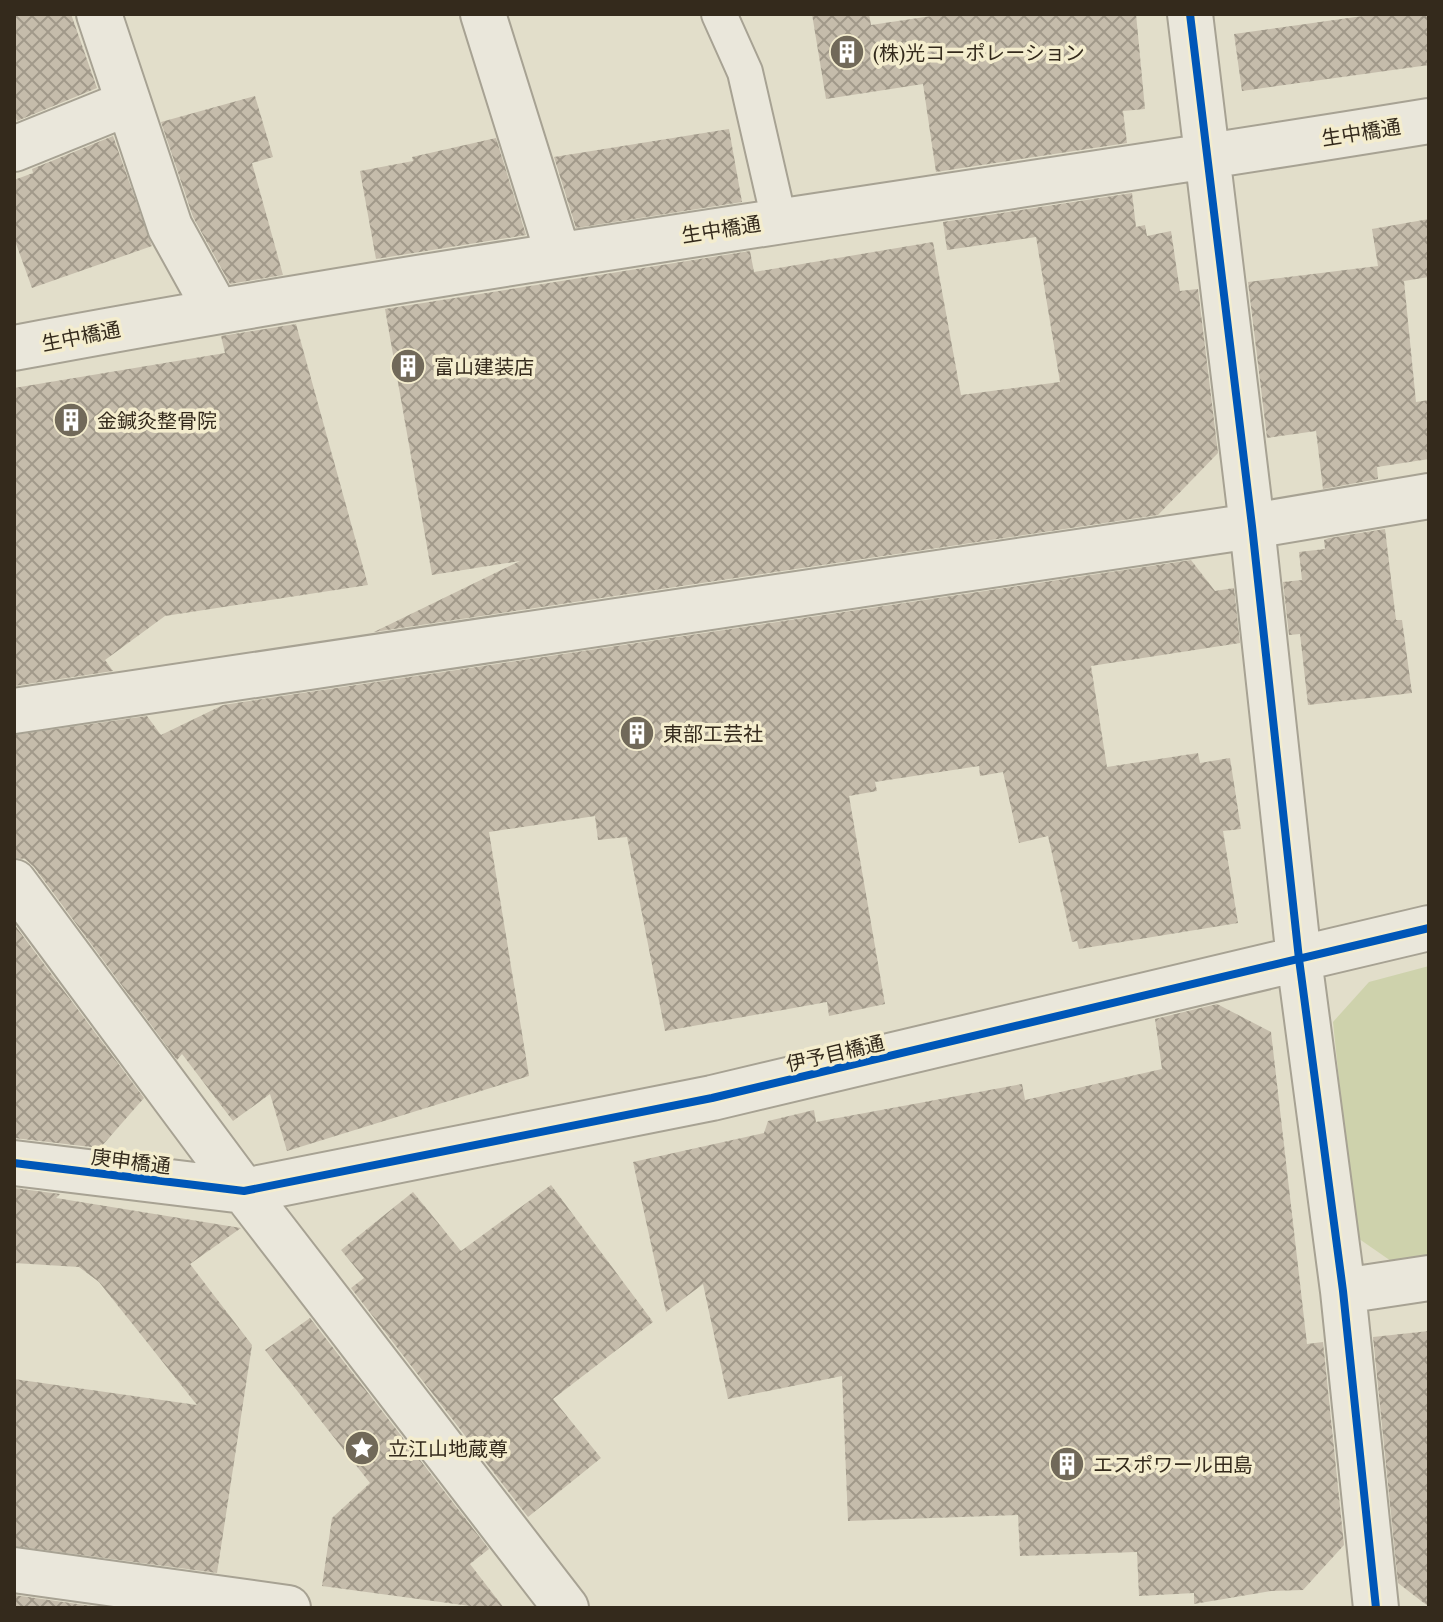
<svg xmlns="http://www.w3.org/2000/svg" width="1443" height="1622" font-family="Lora,'Noto Sans JP',serif">
	<defs>
		<pattern id="building-cross-hatch" width="8" height="8" patternUnits="userSpaceOnUse" patternTransform="scale(2)"><rect width="8" height="8" fill="#c5bcab"/><path d="M0 0l8 8M0 8l8-8" fill="none" stroke="#a1998a"/></pattern>
	</defs>
	<rect width="100%" height="100%" fill="#e2deca"/>
	<!-- green -->
	<path fill="#ced2ac" d="M1429,966V1255L1391,1261L1355,1236L1333,1022L1369,982Z"/>
	<!-- building -->
	<path fill="url(#building-cross-hatch)" d="M14,14H71L97,88L17,121L14,112Z
		M812,14H869L871,25L945,14H1136L1145,109L1123,111L1127,143L936,172L923,84L826,99Z
		M1377,14H1429V65L1242,91L1234,34Z
		M255,96L273,157L252,163L283,275L230,284L193,217L161,122Z
		M729,129L742,202L576,228L554,157Z
		M113,136L152,246L32,288L14,238V180L33,173L32,169Z
		M496,138L526,235L376,259L360,171L413,161L412,157Z
		M1132,193L1136,227L1145,225L1147,236L1171,231L1180,291L1198,289L1218,453L1158,515L374,632L520,561L432,575L385,309L750,251L754,272L933,242L961,395L1060,382L1036,237L947,250L943,222Z
		M1429,219V277L1404,281L1416,402L1429,400V459L1377,467L1378,479L1323,489L1316,431L1267,438L1248,282L1378,266L1372,229Z
		M296,324L368,585L165,616L105,660L113,671L14,686V388L225,353L221,336Z
		M1385,529L1396,620H1402L1412,693L1308,705L1300,634L1289,635L1283,582L1302,580L1299,552L1325,549L1324,540L1329,538Z
		M1191,560L1215,591L1234,588L1240,643L1091,666L1107,767L1198,753L1200,763L1230,758L1241,829L1223,831L1238,923L1079,949L1077,941L1072,942L1048,836L1019,843L1003,772L980,776L979,766L875,782L877,791L849,796L885,1004L829,1016L827,1002L665,1031L627,837L598,840L595,816L489,832L529,1076L287,1151L270,1094L233,1121L182,1054L177,1060L34,867L25,859L14,858V735L147,716L161,735L223,705Z
		M14,924L144,1098L100,1148L14,1138Z
		M1217,1004L1271,1032L1307,1344L1323,1342L1344,1545L1303,1590L1271,1591L1194,1604V1593L1139,1596L1137,1552L1020,1556L1018,1515L848,1521L842,1376L728,1399L703,1284L666,1312L633,1162L764,1133L768,1121L814,1110L816,1122L1022,1084L1025,1100L1162,1069L1155,1019Z
		M551,1185L653,1322L553,1399L601,1458L528,1517L351,1288L364,1278L341,1250L413,1192L461,1251Z
		M14,1188L60,1194L56,1198L241,1228L190,1264L252,1345L217,1573L14,1546V1379L197,1405L99,1282L79,1267L14,1263Z
		M310,1318L489,1549L470,1564L504,1608H485L322,1586L332,1518L370,1483L265,1350Z
		M1429,1331V1607L1398,1583L1373,1337Z
		M14,1595L106,1608H14Z"/>
	<g fill="none" stroke-linecap="round" stroke-linejoin="round">
		<!-- service casing -->
		<g stroke="#a7a293" stroke-width="38">
			<path id="service" d="M719,14L745,72L779,220"/>
		</g>
		<!-- minor casing -->
		<g stroke="#a7a293" stroke-width="48">
			<path id="minor" d="M99,14L170,227L216,310
				M483,14L558,254
				M1190,14L1252,526L1299,959L1343,1291L1376,1608
				M14,149L128,103
				M14,348C484,260 957,198 1429,121
				M14,711L1252,526L1429,496
				M14,882L244,1191L566,1608
				M14,1163L244,1191L712,1098L1429,928
				M1343,1291L1429,1278
				M14,1570L288,1608"/>
		</g>
		<!-- service -->
		<use href="#service" stroke="#eae7db" stroke-width="34"/>
		<!-- minor -->
		<use href="#minor" stroke="#eae7db" stroke-width="44"/>
		<!-- cycleway casing -->
		<g stroke="#f4edce" stroke-width="13">
			<path id="cycleway" d="M1190,14L1252,526L1299,959L1343,1291L1376,1608
				M14,1163L244,1191L712,1098L1429,928"/>
		</g>
		<!-- cycleway -->
		<use href="#cycleway" stroke="#0057b8" stroke-width="8"/>
	</g>
	<!-- icons -->
	<defs>
		<g id="building-disc" transform="scale(1.8)"><circle r="9.5" fill="#716959" stroke="#f4edce"/><path d="M-4-6H4V6H1V3H-1V6H-4ZM-2.5-4.3h1.7v1.8h-1.7ZM.8-4.3h1.7v1.8H.8ZM-2.5-1h1.7V.8h-1.7ZM.8-1h1.7V.8H.8Z" fill="#fff"/></g>
		<g id="sight-disc" transform="scale(1.8)"><circle r="9.5" fill="#716959" stroke="#f4edce"/><path d="M0-6L1.8-2.2L6-1.7L2.9 1.2L3.7 5.4L0 3.3L-3.7 5.4L-2.9 1.2L-6-1.7L-1.8-2.2Z" fill="#fff"/></g>
	</defs>
	<g fill-rule="evenodd">
		<use href="#building-disc" x="847" y="52"/>
		<use href="#building-disc" x="408" y="366"/>
		<use href="#building-disc" x="71" y="420"/>
		<use href="#building-disc" x="637" y="733"/>
		<use href="#sight-disc" x="362" y="1448"/>
		<use href="#building-disc" x="1067" y="1464"/>
	</g>
	<g text-anchor="middle" dominant-baseline="central" stroke-width="7" stroke-linejoin="round" paint-order="stroke">
		<!-- poi labels -->
		<g font-size="20" fill="#342a1c" stroke="#f4edce" text-anchor="start">
			<text x="873" y="52">(株)光コーポレーション</text>
			<text x="434" y="366">富山建装店</text>
			<text x="97" y="420">金鍼灸整骨院</text>
			<text x="663" y="733">東部工芸社</text>
			<text x="388" y="1448">立江山地蔵尊</text>
			<text x="1093" y="1464">エスポワール田島</text>
		</g>
		<!-- street labels -->
		<g font-size="20" fill="#342a1c" stroke="#f4edce">
			<text transform="translate(1361 132) rotate(-9)">生中橋通</text>
			<text transform="translate(721 229) rotate(-9)">生中橋通</text>
			<text transform="translate(81 336) rotate(-11)">生中橋通</text>
			<text transform="translate(835 1053) rotate(-13)">伊予目橋通</text>
			<text transform="translate(131 1161) rotate(7)">庚申橋通</text>
		</g>
	</g>
	<!-- border -->
	<rect width="1443" height="1622" fill="none" stroke="#342a1c" stroke-width="32"/>
</svg>
